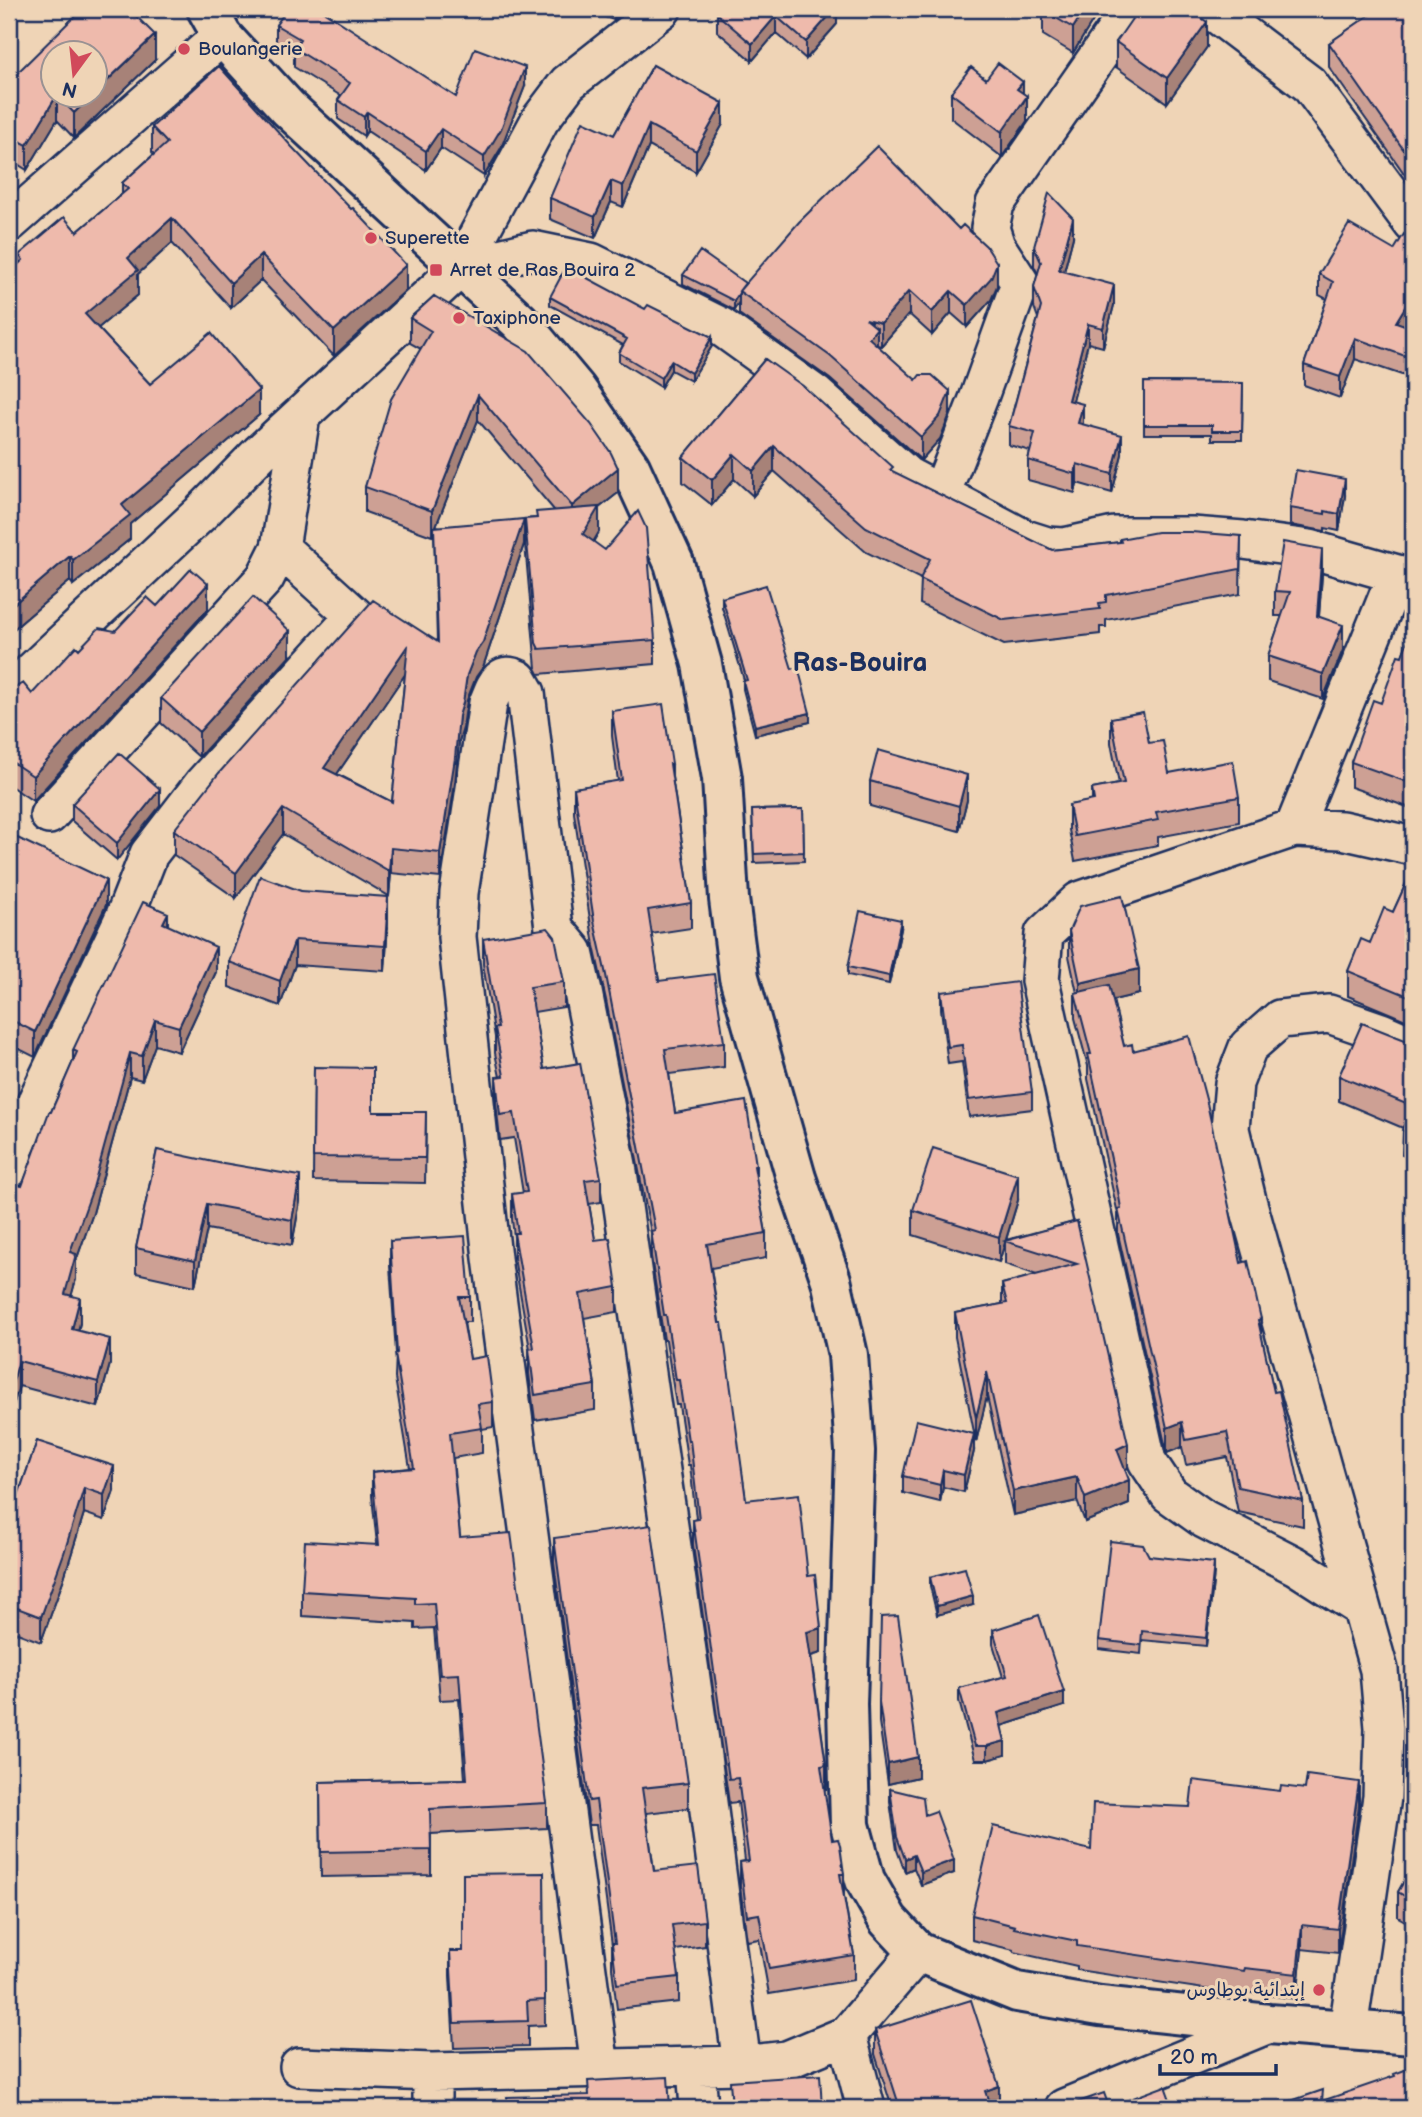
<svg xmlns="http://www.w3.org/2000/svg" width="1422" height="2117" font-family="'Balsamiq Sans','Playpen Sans Arabic',sans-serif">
	<rect width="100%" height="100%" fill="#efd4b6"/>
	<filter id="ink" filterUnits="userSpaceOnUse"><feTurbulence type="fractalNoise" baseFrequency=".0143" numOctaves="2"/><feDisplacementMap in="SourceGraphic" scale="14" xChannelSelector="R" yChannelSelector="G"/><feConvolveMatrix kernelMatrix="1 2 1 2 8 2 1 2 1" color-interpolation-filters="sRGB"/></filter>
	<g filter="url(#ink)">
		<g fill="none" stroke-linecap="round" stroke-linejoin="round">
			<!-- minor casing -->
			<g stroke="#1b2f5e" stroke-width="42">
				<path id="minor" d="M1210,9L1309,84L1413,224
					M9,223L222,36
					M461,267L533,250L591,262L720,326L816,395L907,476L1025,539L1047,546L1064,547L1114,536H1192L1243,540L1310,549L1397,574L1413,586
					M941,494L979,397L1020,283L996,246L990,228L995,204L1131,9
					M9,693L201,513L260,453L461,267L540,120L568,83L662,9
					M49,815L265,578L280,548L301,416
					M1294,828L1397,574
					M9,1169L14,1149L124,918L149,854L203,784L355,616L280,548
					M1360,1607L1296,1566L1204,1519L1169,1494L1147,1461L1040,981L1044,934L1079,901L1294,828L1342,830L1413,846
					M1348,2029L1382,1797L1384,1728L1379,1670L1247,1200L1230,1129L1234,1083L1248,1047L1280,1019L1329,1014L1381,1032L1413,1046
					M847,2035L866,2108
					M299,2067L432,2072L742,2065L787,2060L847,2035L918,1952
					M600,2067L492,1258L457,937L459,893L488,703C495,687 498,670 518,679L526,693L554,928L574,952L583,992L617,1165L700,1741L742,2065
					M696,2067L699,2108
					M432,2072V2108
					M1064,2108L1269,2024"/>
			</g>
			<!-- tertiary casing -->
			<g stroke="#1b2f5e" stroke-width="44">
				<path id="tertiary" d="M207,9L222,36L288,108L520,322L576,389L630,467L674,563L702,664L722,778L729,899L739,977L796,1178L831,1280L848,1355L855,1451L847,1704L850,1825L865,1880L888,1920L918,1952L1017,1992L1100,2006L1269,2024L1413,2035"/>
			</g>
			<!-- minor -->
			<use href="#minor" stroke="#efd4b6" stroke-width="37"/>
			<!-- tertiary -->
			<use href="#tertiary" stroke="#efd4b6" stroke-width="38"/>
		</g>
		<!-- wall -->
		<path fill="#cda094" stroke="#1b2f5e" stroke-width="2" fill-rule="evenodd" d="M581,9H620L617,17L614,20Z
			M837,9V24L806,59L776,33L752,61L717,31V14Z
			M1097,9V14L1073,53L1043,35V10Z
			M1376,9H1413V171L1406,176L1329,67V43L1377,10Z
			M276,25L456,97L525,86L501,148L484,176L441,148L426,170L367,131L364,136L338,119V100L341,96L294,67V55L276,44Z
			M1116,42L1207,47L1167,103L1116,67Z
			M155,60L74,138L57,120L27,170L16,163L9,81Z
			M653,65L723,124L696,172L649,146L623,207L611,202L595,238L550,219V198L614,135Z
			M986,79L1023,93L1027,121L1002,157L951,118V93Z
			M152,127L406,290L334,356L261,280L231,308L172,243L138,274V295L98,328L150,384L259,415L130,524V539L73,585L70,581L9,633V273L19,264V255L77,232L122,194V183L154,154L152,152Z
			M1073,237L1064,272L1114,305L1103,347L1088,343L1073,401L1082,424L1122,454L1112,493L1077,483L1075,493L1028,480V460L1030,451L1009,445V426L1038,318L1034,307V287L1038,274L1034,266V247Z
			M1319,274L1413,314L1406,326L1405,376L1355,359L1340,398L1304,385V365L1327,299L1319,295Z
			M683,275L745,283L997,286L991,300L967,327L951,313L932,335L909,314L881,346L877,345L950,414L940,439L921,460L830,379L739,314V302L734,310L683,284Z
			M434,296L618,493L599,508V532L593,541L655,640V664L539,674L536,668L525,544V519L536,518L554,510L478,420L436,526L524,544L483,667L476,677L467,700L463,728L459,741L455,783L440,878L391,873L389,896L283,834L236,898L174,855V830L437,641L434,533L432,536L365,512V487L421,349L410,343V318ZM405,674L392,802L337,774Z
			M550,297L712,346L691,381L671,370L661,387L619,361V353L623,345L550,305Z
			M765,359L893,472L1052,550L1120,542V539L1241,536L1240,594L1106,620V627H1100V634L1004,645L920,604L921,579L866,552L774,471L753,496L734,479L712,505L683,482V457Z
			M1144,382L1243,383L1242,440H1212V434H1144Z
			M1345,496L1339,531L1325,528V531L1290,525V508Z
			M1322,574L1319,617L1343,650L1323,699L1268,681V656L1282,616H1275V591Z
			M722,598L792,669L810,722L755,735L743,689V681L744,680L722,607Z
			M157,606L208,609L33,801L9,785V688L32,694L79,649L115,631Z
			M1413,627V809L1351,787V762L1381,703L1402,656Z
			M290,656L199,757L161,723V698Z
			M612,711L672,764V777L691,903V928L651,934L659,981L724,1042V1067L669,1074L675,1113L756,1165V1178L766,1233V1258L711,1268L746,1500L808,1576L821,1653L811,1656L826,1765V1790H824L832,1840L844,1874V1896L854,1955V1980L769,1994L759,1939L747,1941L740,1886V1862L745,1861L738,1802L729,1803L693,1545V1520L696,1519L690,1465H688L679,1405H676L666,1340H664L651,1256V1233L606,1000L594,946L574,813V788L618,781L612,736Z
			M1111,718L1149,743L1169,773L1239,797V822L1158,837V845L1075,861L1069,830V805L1092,801V789L1119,784L1111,743Z
			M870,781L967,800L959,831L870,806Z
			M72,804L160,806L117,860L72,821Z
			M803,809L804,861L754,863L752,810Z
			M9,834L106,905L35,1057L9,1044Z
			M1413,868V1023L1348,996V971L1393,912Z
			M301,891L388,922L385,971L295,965L280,1006L229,987V962Z
			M168,925L216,972L179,1052L155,1045L142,1080L130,1077L93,1213L76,1261V1279L71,1296L80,1323L78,1331L110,1364L98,1407L19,1386L9,1419V1183L22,1186L51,1112L73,1062V1050Z
			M901,929L889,984L848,975V967Z
			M1069,931L1139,994L1113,1000L1124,1046L1133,1051L1241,1263L1261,1335L1274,1392L1303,1501V1526L1238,1512L1227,1457L1186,1465L1182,1447L1167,1453L1118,1234V1214L1088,1079V1066L1075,1018V993H1077L1069,956Z
			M483,939L564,982V1007L534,1012L544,1069L601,1178V1202L589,1204L595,1240L617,1287V1312L584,1318L595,1385V1410L535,1420L529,1374V1349H530L514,1258V1237L512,1219V1194L523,1193L514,1138L500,1140L496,1102V1077H500L495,1053V1037L483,964Z
			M941,992L1032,1092V1109L969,1117L962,1062L948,1064L941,1009Z
			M1405,1040L1413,1042V1159L1402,1155L1403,1128L1339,1101V1076Z
			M314,1067L373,1112H426L425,1183L313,1181Z
			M157,1150L300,1201L292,1245L207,1229L195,1286L136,1273V1248Z
			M1018,1200L1006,1240L1077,1221L1128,1468L1125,1469L1129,1504L1085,1522L1077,1501L1013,1515L987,1396L976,1442L955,1337V1313L1002,1304V1284L1037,1275L1005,1264V1243L999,1262L913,1235V1210Z
			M390,1241L470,1297V1322H464L470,1359L493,1402V1427L482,1429V1453L453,1458L460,1537L547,1803V1828L431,1834V1875L321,1877L320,1782L465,1779L459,1699L440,1700L434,1628L415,1629V1623L302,1616V1591L377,1544L372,1496V1472L410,1468L395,1378L396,1353L390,1266Z
			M37,1441L114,1491L104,1520L84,1513L64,1578L41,1642L12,1631L9,1522Z
			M974,1451L964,1492L943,1487L940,1502L903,1493V1476Z
			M554,1538L688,1783V1808L646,1813L654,1871L705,1921V1946L675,1950L679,1977V2002L617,2009L612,1968V1945L596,1825H589L554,1563Z
			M1149,1556L1214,1572L1206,1646L1142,1640L1141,1654L1099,1649V1640Z
			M930,1577L973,1605L937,1615L930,1586Z
			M993,1630L1064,1706L1001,1726L1005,1755L987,1760H975L959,1701V1688L1003,1677L993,1644Z
			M879,1702L918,1777L888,1784L879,1722Z
			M1413,1703V1783L1403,1782V1757Z
			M890,1789L925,1815L954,1873L921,1885L914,1868L905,1872L897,1850L890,1802Z
			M1359,1806L1338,1953L1302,1949L1297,1999L1245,1992L1244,1995L1077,1970V1966L1014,1952V1950L972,1940V1915L1091,1850L1190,1807Z
			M1413,1865V1958L1409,1956V1931L1412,1925L1398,1917V1892Z
			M544,1873L545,2025L528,2026V2046L454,2048L450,1976V1951H463Z
			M875,2030L999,2108H892L875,2054Z"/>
		<!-- shaded-wall -->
		<path fill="#a78278" stroke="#1b2f5e" stroke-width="2" d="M614,9H620L617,17L614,20Z
			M835,9H837V24L806,59V42Z
			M1085,9H1097V14L1073,53V28Z
			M776,16V33L752,61V44Z
			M1207,22V47L1167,103V78Z
			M155,35V60L74,138V113Z
			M525,67V86L501,148L484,176V157Z
			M1023,82V103L1027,96V121L1002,157V132L1017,89Z
			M57,95V120L27,170V145Z
			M723,103V124L696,172V151Z
			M367,112V131L364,136V117Z
			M649,125V146L623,207V186Z
			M441,129V148L426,170V151Z
			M16,139V163L9,175V150Z
			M1413,148V171L1406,176V153Z
			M611,181V202L595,238V217Z
			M172,218V243L138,274V295L85,339V314L128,258Z
			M1073,218V237L1059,290V270Z
			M261,255V280L231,308V283Z
			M997,263V286L991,300L967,327V305Z
			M406,265V290L334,356V331Z
			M1114,285V305L1103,347V328Z
			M909,291V314L881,346V323Z
			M951,291V313L932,335V312Z
			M739,293V302L734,310V301Z
			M1413,294V314L1396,343V322Z
			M1088,324V343L1068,419V400Z
			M877,328V351L869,338Z
			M1413,332V353L1405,376V356Z
			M712,337V346L691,381V373Z
			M1355,338V359L1340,398V377Z
			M671,361V370L661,387V378Z
			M259,390V415L130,524V539L73,585V560L122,505Z
			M950,391V414L940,439L921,460V437Z
			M478,395V420L432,536V511Z
			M1083,404V423L1078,442V423Z
			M1122,435V454L1112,493V474Z
			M774,446V471L753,496V471Z
			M734,454V479L712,505V480Z
			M1077,464V483L1075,493V474Z
			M618,468V493L599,508V532L583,559L572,531V506Z
			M1345,479V496L1339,531V514Z
			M524,519V544L483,667L476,677L467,700L463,728L459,741L455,783L440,878V853L459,716L467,675Z
			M1322,549V574L1317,641V616Z
			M70,556V581L9,633V608Z
			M208,584V609L33,801V776Z
			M1343,625V650L1323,699V674Z
			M290,631V656L199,757V732Z
			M408,645V670L324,793V768Z
			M810,713V722L755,735V726Z
			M967,775V800L959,831V806Z
			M160,789V806L117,860V843Z
			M283,809V834L236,898V873Z
			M391,848V873L389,896V871Z
			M106,880V905L35,1057V1032Z
			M388,897V922L385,971V946Z
			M168,913V938L163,923Z
			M901,920V929L889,984V976Z
			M295,940V965L280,1006V981Z
			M216,947V972L179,1052V1027Z
			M1139,969V994L1080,1008V983Z
			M155,1020V1045L142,1080V1056Z
			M130,1053V1077L93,1213L76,1261V1279L65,1319V1294L70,1252Z
			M1018,1175V1200L999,1262V1237Z
			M300,1176V1201L292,1245V1220Z
			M207,1204V1229L195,1286V1261Z
			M80,1298V1323L72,1354V1329Z
			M1261,1319V1344L1258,1320Z
			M110,1339V1364L98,1407V1382Z
			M19,1361V1386L9,1419V1394Z
			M987,1372V1396L976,1442V1418Z
			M1182,1422V1447L1167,1453V1428Z
			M974,1434V1451L964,1492V1475Z
			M1128,1444V1468L1117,1472V1449Z
			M114,1466V1491L104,1520V1495Z
			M943,1470V1487L940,1502V1485Z
			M1077,1477V1501L1013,1515V1491Z
			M1129,1480V1504L1085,1522V1498Z
			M84,1488V1513L64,1578L41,1642V1617Z
			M1214,1563V1572L1206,1646V1638Z
			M973,1596V1605L937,1615V1606Z
			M12,1606V1631L9,1638V1613Z
			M821,1628V1653L807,1657V1632Z
			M1064,1692V1706L998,1727V1713Z
			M1005,1741V1755L987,1760V1746Z
			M918,1757V1777L888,1784V1764Z
			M1359,1782V1806L1338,1953V1929Z
			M914,1855V1868L905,1872V1859Z
			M954,1860V1873L921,1885V1872Z
			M1302,1925V1949L1297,1999V1974Z
			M999,2086V2108H985V2091Z
			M944,2104V2108H930Z"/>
		<!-- building -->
		<path fill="#eebaac" stroke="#1b2f5e" stroke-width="2" fill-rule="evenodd" d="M82,9H129L155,35L94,93V52H52V94H93L74,113L57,95L27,145L16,139L9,150V81Z
			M287,9H320L456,97L475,48L525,67L501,129L484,157L441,129L426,151L367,112L364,117L338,100L350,83L294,48L300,39L276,25Z
			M722,9H835L806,42L776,16L752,44L717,14Z
			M1044,9H1085L1073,28L1043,10Z
			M1151,9H1189L1207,22L1167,78L1116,42L1136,13Z
			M1378,9H1413V148L1406,153L1329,43Z
			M998,63L1023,82L1017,89L1027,96L1002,132L951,93L971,67L986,79Z
			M653,65L723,103L696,151L649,125L623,186L611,181L595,217L550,198L583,121L614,135Z
			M219,66L292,147L351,209L353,208L406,265L334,331L261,255L231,283L172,218L128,258L138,270L85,314L150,384L211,333L259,390L122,505L130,515L73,560L70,556L9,608V273L23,260L19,255L64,217L77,232L128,189L122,183L167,143L152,127Z
			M877,146L959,229L963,225L986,246L997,263L991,278L967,305L951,291L932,312L909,291L881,323L866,319L877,328L869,338L916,380L920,375H932L950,391L940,416L921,437L830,356L739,291L799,222Z
			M1049,193L1073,218L1059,270L1114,285L1103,328L1088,324L1068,400L1083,404L1078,423L1122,435L1112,474L1077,464L1075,474L1028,460L1035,433L1009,426L1041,307L1034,287L1041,262L1034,247Z
			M1349,224L1394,250L1404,234L1413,240V294L1396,322L1413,328V332L1405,356L1355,338L1340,377L1304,365L1333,282L1319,274Z
			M700,251L745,283L739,291V293L734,301L683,275Z
			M565,269L576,272L645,309L648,305L712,337L691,373L671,361L661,378L619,353L627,339L550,297Z
			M434,296L528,351L591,424L611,453L618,468L572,506L478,395L432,511L365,487L391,399L431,331L410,318Z
			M765,359L803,386L893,467L890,470L1052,550L1121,542L1120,539L1157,532H1191L1241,536L1240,569L1106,595V602L1099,603L1100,609L1004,620L920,579L930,559L866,527L774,446L753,471L734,454L712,480L683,457Z
			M1144,382L1243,383L1242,431H1212V425H1144Z
			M1296,470L1345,479L1339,514L1325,511V514L1290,508Z
			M599,507L583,534L605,550L638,511L646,528L655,640L539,649L536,643L525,519L537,518L536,512Z
			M524,519L483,642L476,652L467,675L463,703L459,716L455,758L440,853L391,848L389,871L283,809L236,873L174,830L219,773L373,600L438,642L434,527ZM408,645L392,802L324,768Z
			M1283,542L1322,549L1317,616L1343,625L1323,674L1268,656L1290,592L1275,591Z
			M191,569L208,584L33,776L9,760V688H14L23,683L32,694L76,646L79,649L99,628L115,631L147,597L157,606Z
			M766,585L792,669L798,667L810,713L755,726L743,681L747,680L722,598Z
			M253,597L290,631L199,732L161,698Z
			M1413,627V784L1351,762L1373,700L1381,703L1398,655L1402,656Z
			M663,704L672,764H670L691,903L648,910L659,981L714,974L724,1042L665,1049L675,1113L746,1101L756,1165L754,1166L766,1233L707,1244L719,1323H722L746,1500L799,1494L808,1576L815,1575L821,1628L807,1632L826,1765L821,1766L832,1840L838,1839L840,1845L844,1874H840L854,1955L769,1969L759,1914L747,1916L740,1862L749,1861L738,1778L729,1779L693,1520L699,1519L690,1440L688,1441L679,1380H676L666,1315H664L651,1231L655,1230L606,975L594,921L574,788L622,780L612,711Z
			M1143,712L1149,743L1163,741L1169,773L1233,761L1239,797L1156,812L1158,820L1075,836L1069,805L1094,800L1092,789L1124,783L1111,718Z
			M878,750L967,775L959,806L870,781Z
			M119,753L160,789L117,843L72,804Z
			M803,809L804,852L754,854L752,810Z
			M9,834L106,880L35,1032L9,1019Z
			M1413,868V998L1348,971L1361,939L1370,943L1384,908L1393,912Z
			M260,876L301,891L388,897L385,946L295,940L280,981L229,962Z
			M1122,896L1139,969L1080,983L1069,931L1080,906Z
			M143,902L168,913L163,923L216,947L179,1027L155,1020L142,1056L130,1053L93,1188L70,1252L76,1254L65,1294L80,1298L72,1329L110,1339L98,1382L19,1361L9,1394V1183L22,1186L49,1112H51L77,1052L73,1050Z
			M860,911L901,920L889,976L848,967Z
			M548,928L555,937L564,982L530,987L544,1069L580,1063L601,1178L585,1180L595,1240L610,1238L617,1287L580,1294L595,1385L535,1395L529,1349L534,1348L514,1233H518L512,1194L527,1192L514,1113L500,1115L496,1077L504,1076L495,1028H498L483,939Z
			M1017,982L1032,1092L969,1100L962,1045L948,1047L941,992Z
			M1109,985L1124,1046L1132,1044L1133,1051L1189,1036L1207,1103L1241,1263L1248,1261L1261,1319L1258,1320L1274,1392L1279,1391L1303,1501L1238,1487L1227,1432L1186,1440L1182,1422L1167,1428L1118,1209L1121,1208L1118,1191L1088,1054H1091L1075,993Z
			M1362,1023L1405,1040L1413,1042V1134L1402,1130L1411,1106L1339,1076Z
			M314,1067L373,1068V1112H426L425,1158L313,1157Z
			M933,1148L1018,1175L999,1237L913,1210Z
			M157,1150L223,1164V1163L300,1176L292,1220L207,1204L195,1261L136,1248Z
			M1077,1221L1128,1444L1117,1449L1129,1480L1085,1498L1077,1477L1013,1491L987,1372L976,1418L955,1313L1007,1303L1002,1284L1077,1264L1005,1241Z
			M465,1236L470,1297H459L470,1359L487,1356L493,1402L478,1404L482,1428L450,1433L460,1537L511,1533L547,1803L430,1809L431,1850L321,1852L320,1782L467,1779L459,1674L440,1675L434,1603L415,1604V1598L302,1591L305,1541L379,1545L372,1472L414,1468L395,1354L397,1353L390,1241Z
			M916,1420L974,1434L964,1475L943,1470L940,1485L903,1476Z
			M37,1441L114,1466L104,1495L84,1488L64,1553L41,1617L12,1606L9,1613V1522Z
			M651,1525L688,1783L642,1788L654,1871L698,1866L705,1921L672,1925L679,1977L617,1984L612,1943H615L596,1800L589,1801L554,1538Z
			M1110,1541L1143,1545L1149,1556L1214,1563L1206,1638L1142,1631L1141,1645L1099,1640Z
			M965,1568L973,1596L937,1606L930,1577Z
			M1039,1615L1064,1692L998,1713L1005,1741L987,1746H975L959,1688L1007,1676L993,1630Z
			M898,1616L918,1757L888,1764L879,1702L881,1617Z
			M1406,1703H1413V1758L1403,1757Z
			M1307,1775L1359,1782L1338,1929L1302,1925L1297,1974L1245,1968L1244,1971L1077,1946V1941L1014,1928L1015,1926L972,1915L993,1826L1091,1850L1093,1803L1190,1807L1193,1780L1280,1791L1281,1786L1305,1789Z
			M890,1789L923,1797L925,1815L936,1811L954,1860L921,1872L914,1855L905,1859L897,1837Z
			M1413,1865V1901L1398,1892Z
			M544,1873L545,2000L527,2001L528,2021L454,2023L450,1951H463V1874Z
			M1413,1923V1933L1409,1931Z
			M971,2000L999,2086L985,2091L991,2108H946L944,2104L930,2108H900L875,2030Z
			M1413,2067V2108H1270L1323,2090L1322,2101L1395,2076L1394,2074Z
			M820,2075L822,2108H732L730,2081Z
			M668,2077L670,2108H508L507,2097L589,2095L588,2081Z
			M1165,2086L1173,2108H1061L1104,2093L1109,2107Z"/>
	</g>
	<!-- markers -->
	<g fill="#d1495b" stroke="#efd4b6" stroke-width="2.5">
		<circle cx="184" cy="49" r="7"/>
		<circle cx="371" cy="238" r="7"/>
		<rect x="429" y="263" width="14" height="14" rx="3.5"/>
		<circle cx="459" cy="318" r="7"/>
		<circle cx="1319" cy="1990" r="7"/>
	</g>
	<g text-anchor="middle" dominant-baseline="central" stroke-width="6" stroke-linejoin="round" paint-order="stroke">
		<!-- poi labels -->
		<g font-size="19" fill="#1b2f5e" stroke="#efd4b6" text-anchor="start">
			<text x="198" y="49">Boulangerie</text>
			<text x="385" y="238">Superette</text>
			<text x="450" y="270">Arret de Ras Bouira 2</text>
			<text x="473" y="318">Taxiphone</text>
			<text x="1305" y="1990" text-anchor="end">إبتدائية بوطاوس</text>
		</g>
		<!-- district labels -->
		<g font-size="26" font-weight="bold" fill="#1b2f5e" stroke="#efd4b6">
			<text x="860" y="663">Ras-Bouira</text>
		</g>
	</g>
	<!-- margin -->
	<rect width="1422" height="2117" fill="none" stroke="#efd4b6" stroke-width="35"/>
	<rect x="18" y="18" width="1387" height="2082" fill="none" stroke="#1b2f5e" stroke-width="2.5" filter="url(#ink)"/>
	<!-- north arrow -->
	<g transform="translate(74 74) rotate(195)"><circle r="33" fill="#efd4b6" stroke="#9a9293" stroke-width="2"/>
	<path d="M0-5L12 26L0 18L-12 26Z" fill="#d1495b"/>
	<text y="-10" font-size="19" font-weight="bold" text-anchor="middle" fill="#1b2f5e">N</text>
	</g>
	<!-- scale -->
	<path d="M1160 2064v10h116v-10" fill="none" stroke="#1b2f5e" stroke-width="3.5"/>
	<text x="1170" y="2064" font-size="21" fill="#1b2f5e" stroke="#efd4b6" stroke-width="5" paint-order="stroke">20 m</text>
</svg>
